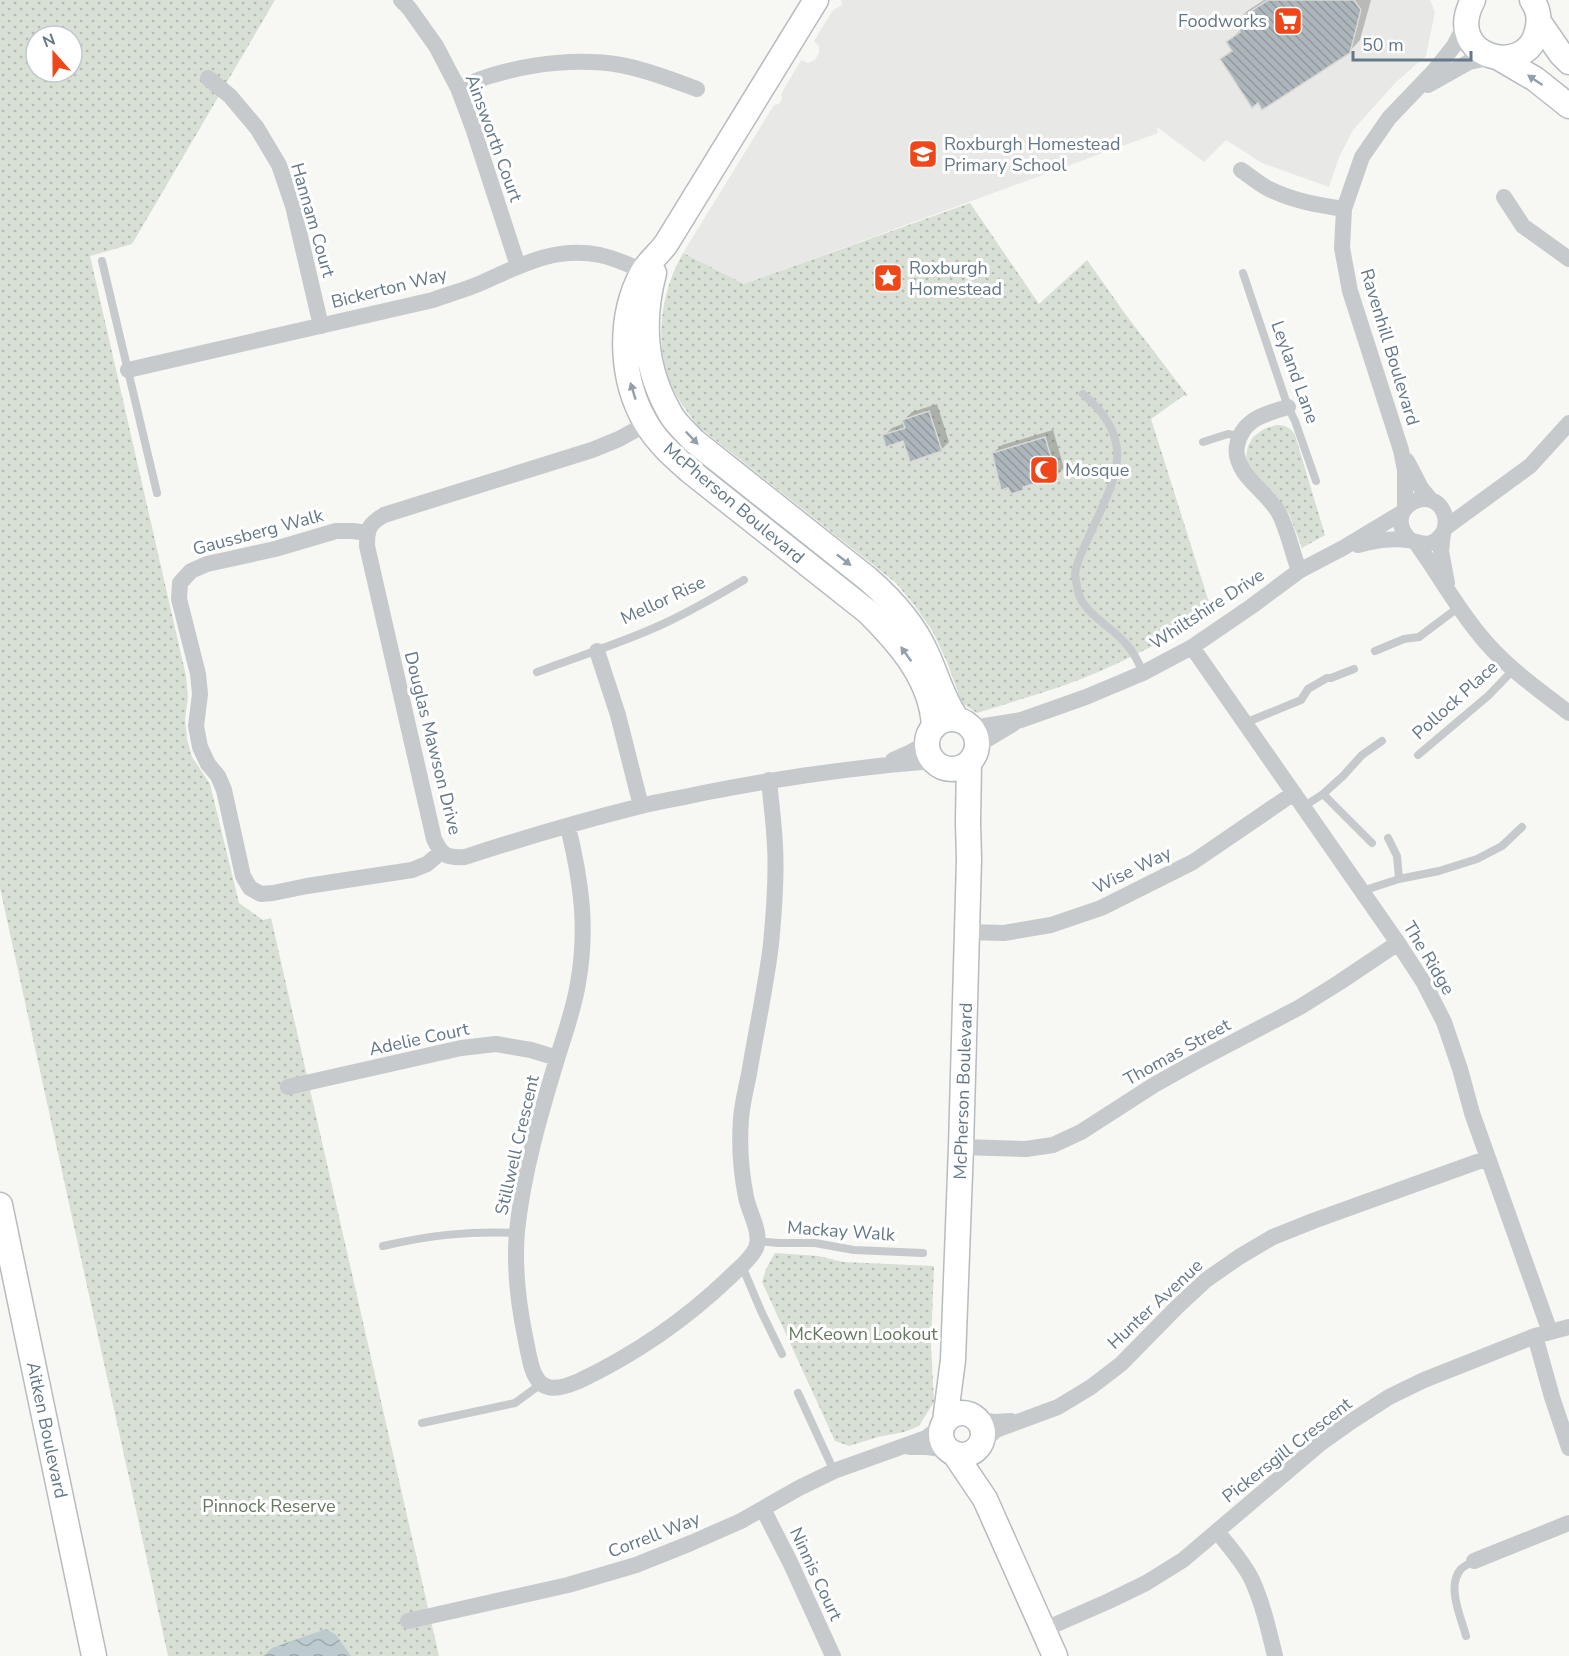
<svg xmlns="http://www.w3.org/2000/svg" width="1569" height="1656" font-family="'Nunito Sans',sans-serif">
	<defs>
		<pattern id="park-dots" width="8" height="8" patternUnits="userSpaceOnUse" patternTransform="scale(1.5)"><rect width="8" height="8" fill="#d8dfd4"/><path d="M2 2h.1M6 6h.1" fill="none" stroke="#b3bab2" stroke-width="1.8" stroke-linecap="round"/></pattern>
		<pattern id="water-waves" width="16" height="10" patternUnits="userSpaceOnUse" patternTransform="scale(1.5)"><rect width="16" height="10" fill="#bdcace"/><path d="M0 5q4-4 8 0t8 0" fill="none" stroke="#9da9ad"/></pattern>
		<pattern id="building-back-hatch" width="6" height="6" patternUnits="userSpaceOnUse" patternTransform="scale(1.5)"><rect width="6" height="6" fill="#adb6bb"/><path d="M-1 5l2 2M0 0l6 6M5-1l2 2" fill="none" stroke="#90999e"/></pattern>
	</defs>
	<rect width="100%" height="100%" fill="#f7f7f3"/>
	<!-- built -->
	<path fill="#e8e9e7" d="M841,0H1430L1435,12L1426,56L1396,82L1353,130L1339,157L1329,187L1262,163L1226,140L1204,162L1157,127L1158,133L744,284L683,253L774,105L779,104L782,99L781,94L801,60L808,63L815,60L819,53V46L814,41L833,10L842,5Z"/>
	<!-- park -->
	<path fill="url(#park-dots)" fill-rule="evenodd" d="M0,0H275L132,244L90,256L186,676L188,697L185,719L187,739L192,757L210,784L239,903L263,920L271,918L439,1656H168L0,888ZM36,36H72V72H36Z
		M970,203L1039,304L1087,260L1126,315L1188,396H1183L1151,419L1212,612C1170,637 1127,661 1081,679C1047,692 1011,702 977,713L962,703L947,662L933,632L915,606L896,583L699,427C692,418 685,409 679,400C652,355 658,297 683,253L744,284Z
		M1276,425C1285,425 1290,427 1295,435L1325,535L1302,548L1289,514L1276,495L1248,467L1246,457L1248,446L1253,437L1264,429Z
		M775,1253L818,1256L843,1262L934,1266L931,1345L934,1402L919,1426L904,1432L878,1437L849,1446L835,1441L762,1282L766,1269Z"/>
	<!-- water -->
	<path fill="url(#water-waves)" d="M326,1629L336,1635L351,1656H263L272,1648Z"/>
	<!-- shadow -->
	<path fill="#0003" d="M1264,0H1371L1360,40L1349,52L1222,59L1232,49L1228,42L1240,30L1236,22L1247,11Z
		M937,404L949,442L941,450L904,440L884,436L892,428L905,423L904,420L912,412Z
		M1053,430L1064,468L1056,476L1028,484L1023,489L993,453L1002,445Z"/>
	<!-- building -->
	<path fill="url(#building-back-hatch)" stroke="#d9d8d6" stroke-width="1.5" d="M1268,0H1354L1361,10L1350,53L1262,110L1258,103L1252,108L1220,59L1232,51L1226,42L1240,32L1234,22Z
		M929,411L942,451L910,462L903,441L886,447L882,435L905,428L902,420Z
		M1045,437L1057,477L1023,487L1024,490L1011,494L1008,488L1001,490L992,453Z"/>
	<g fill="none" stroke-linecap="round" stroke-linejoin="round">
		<!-- secondary casing -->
		<g stroke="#b6bcc0" stroke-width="27">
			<path id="secondary" d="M816,0L666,244C659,254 648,262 642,273C618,318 620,379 646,423C657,442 674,457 690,471L868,612C900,644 932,680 934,727
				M1473,0C1442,58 1527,79 1537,31C1540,19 1539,10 1532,0
				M1539,22L1561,54L1569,62
				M1499,58L1535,79L1569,106
				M654,273C641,322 644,368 670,413C675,423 686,432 694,441L868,579C892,600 913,623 926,652C937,675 942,698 957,719
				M927 744a25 25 0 1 1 50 0a25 25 0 1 1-50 0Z
				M0,1205L94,1656
				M941 1434a21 21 0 1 1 42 0a21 21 0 1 1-42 0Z
				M945,1421L953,1360L961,1147L969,859L968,822L969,763
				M954,1453L985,1499L1055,1656"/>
		</g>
		<!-- lane -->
		<path stroke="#c6cacd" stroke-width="8" d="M102,261L157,493
			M1243,273L1288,407L1295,421L1316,481
			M1083,394C1139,441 1115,479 1090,534C1085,546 1077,560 1075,573C1075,578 1077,586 1078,591C1082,613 1114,628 1127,645C1134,653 1139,663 1143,673
			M1203,442L1228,434L1239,436
			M1375,651L1404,639L1419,637L1459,607
			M537,672C579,656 622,643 663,624C691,611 717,596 744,580
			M1245,723L1301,700L1308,689L1327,678H1331L1354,669
			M1418,755L1488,696L1514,669
			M1323,794L1372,843
			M1303,807L1323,794L1343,776L1362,755L1382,741
			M1388,838L1397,856L1399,879
			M1362,891L1399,879L1439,871L1477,859L1502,846L1522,827
			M757,1241L779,1243H815L854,1250L923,1253
			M383,1246C431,1235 468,1231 517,1233
			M742,1266L761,1311L782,1354
			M798,1393L834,1471
			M422,1423L515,1403L541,1384
			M1466,1636C1461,1617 1446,1586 1461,1569C1464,1566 1470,1563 1474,1561"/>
		<!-- street -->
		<path stroke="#c6cacd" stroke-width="16" d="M401,0L409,8L436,46L458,88L473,128L518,266
			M208,78L230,96L257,128L279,165L293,206L321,326
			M1428,85L1469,62L1493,57
			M458,88C470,84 481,78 493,75C533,63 580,58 621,65C648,70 672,80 697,89
			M1241,170C1250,176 1259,184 1269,189C1293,201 1318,205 1344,209
			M1504,197L1523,226L1569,259
			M128,370L433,300C449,294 465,290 481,283C521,265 555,246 600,255C619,259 634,268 652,274
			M1288,407C1265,414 1242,419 1237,446C1235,455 1239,464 1244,472C1254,486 1268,496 1277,510C1286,523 1293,555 1299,571
			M646,424L619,439L592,450L384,515C369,524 367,528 367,546L434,839C442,856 447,858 465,857C523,838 581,821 641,806C661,801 682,798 703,793C779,778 856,767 933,761
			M1407,461L1421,488L1431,500
			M1405,508V470L1401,450L1350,291L1342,248L1344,209L1362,157L1389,118L1434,71L1454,46L1466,23
			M1445,528L1530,466L1569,423
			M367,533L353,531H336L275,549L207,564L191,571L180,583L179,599L198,674L200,694L196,726L200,747L208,764L218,776L224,790L243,876L250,888L261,894L273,893L307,886L412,870L427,864L441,852
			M1443,533L1441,551L1447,583
			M1416,543C1438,573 1455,605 1479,634C1503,665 1538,689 1569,713
			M1358,545C1373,541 1393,538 1408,540C1416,541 1422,546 1431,543C1436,541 1441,536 1444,531C1446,525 1446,518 1444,513C1431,481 1380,510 1410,540
			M1192,647L1398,943L1424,983L1444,1022L1460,1069L1472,1113L1550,1332
			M597,651L618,715L641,806
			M972,728L1021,720L1086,697L1143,673L1192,647L1252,606L1299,571L1343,548L1403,512
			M978,745L1013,724
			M893,760L911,752L927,743
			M568,827C581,880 588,928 578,983C574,1009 565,1033 557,1059C540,1115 523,1173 517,1231C514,1266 518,1302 525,1336C527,1346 529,1358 532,1368C540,1394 558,1390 579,1381C634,1355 685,1320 730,1277C738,1269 751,1259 756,1248C762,1232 749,1213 746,1197C741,1172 739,1145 741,1119C742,1104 746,1089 749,1074C756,1031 766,987 771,944C774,912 777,878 775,846C774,824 771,802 769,780
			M968,932L1004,933L1051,925L1101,908L1193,862L1294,793
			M288,1087L461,1048L496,1044L531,1050L557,1058
			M961,1147L1026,1149L1053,1145L1081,1132L1154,1085L1195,1062L1300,1007L1340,982L1398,943
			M1535,1336L1552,1397L1569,1448
			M978,1419L994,1422L1011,1421
			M982,1443L996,1430L1058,1407L1091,1387L1121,1364L1178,1306L1206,1280L1239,1257L1273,1237L1313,1221L1488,1158
			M910,1447H927L948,1450
			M763,1509L790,1562L833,1656
			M1217,1531C1229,1547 1244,1563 1252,1580C1263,1604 1269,1631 1275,1656
			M1474,1561L1569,1523
			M408,1621L568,1585L636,1565L691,1543L741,1521L799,1488L834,1471L926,1438L943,1425
			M1043,1630L1109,1601L1146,1583L1183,1560L1321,1443L1352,1421L1389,1397L1424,1380L1535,1336L1569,1327"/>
		<!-- secondary -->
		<use href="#secondary" stroke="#fff" stroke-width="24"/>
	</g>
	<!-- one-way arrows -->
	<defs><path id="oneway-solid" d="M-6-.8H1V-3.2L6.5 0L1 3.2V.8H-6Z" transform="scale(1.5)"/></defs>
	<g fill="#92a0ab">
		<use href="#oneway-solid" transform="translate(1535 80) rotate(-146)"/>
		<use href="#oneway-solid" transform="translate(633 391) rotate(-107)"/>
		<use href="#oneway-solid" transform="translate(692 438) rotate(46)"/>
		<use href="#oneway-solid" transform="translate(844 560) rotate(38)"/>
		<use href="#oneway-solid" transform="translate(906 654) rotate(-126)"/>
	</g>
	<!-- icons -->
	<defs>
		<g id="supermarket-square" transform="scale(1.5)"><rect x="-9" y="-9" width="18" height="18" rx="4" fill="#f0471a" stroke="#fff"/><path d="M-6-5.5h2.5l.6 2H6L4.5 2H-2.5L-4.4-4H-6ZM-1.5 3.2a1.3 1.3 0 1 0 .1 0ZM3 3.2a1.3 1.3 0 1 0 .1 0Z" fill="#fff"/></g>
		<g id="school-square" transform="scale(1.5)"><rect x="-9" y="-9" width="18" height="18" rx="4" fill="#f0471a" stroke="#fff"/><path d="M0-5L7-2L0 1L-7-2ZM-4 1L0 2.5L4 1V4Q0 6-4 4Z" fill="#fff"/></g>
		<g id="sight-square" transform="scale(1.5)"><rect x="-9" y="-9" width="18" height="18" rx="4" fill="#f0471a" stroke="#fff"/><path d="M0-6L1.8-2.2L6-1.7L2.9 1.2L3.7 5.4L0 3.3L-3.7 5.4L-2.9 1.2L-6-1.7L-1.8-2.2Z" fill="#fff"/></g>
		<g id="mosque-square" transform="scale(1.5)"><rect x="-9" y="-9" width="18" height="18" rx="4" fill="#f0471a" stroke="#fff"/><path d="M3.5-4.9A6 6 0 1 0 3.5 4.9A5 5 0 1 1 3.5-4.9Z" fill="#fff"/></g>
	</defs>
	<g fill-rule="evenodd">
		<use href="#supermarket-square" x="1288" y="21"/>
		<use href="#school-square" x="923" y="154"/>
		<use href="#sight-square" x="888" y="278"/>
		<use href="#mosque-square" x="1044" y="470"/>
	</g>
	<g text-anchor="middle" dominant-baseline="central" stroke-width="6" stroke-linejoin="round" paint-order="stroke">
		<!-- poi labels -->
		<g font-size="18" fill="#647887" stroke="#fff" text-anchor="start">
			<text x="1267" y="21" text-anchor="end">Foodworks</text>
			<text x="944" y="144">Roxburgh Homestead<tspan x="944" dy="21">Primary School</tspan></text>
			<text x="909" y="268">Roxburgh<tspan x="909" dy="21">Homestead</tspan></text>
			<text x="1065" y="470">Mosque</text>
		</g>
		<!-- street labels -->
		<g font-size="18" fill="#647887" stroke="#fff">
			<text transform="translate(494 138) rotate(70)">Ainsworth Court</text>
			<text transform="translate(313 220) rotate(74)">Hannam Court</text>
			<text transform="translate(389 288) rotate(-14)">Bickerton Way</text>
			<text transform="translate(1390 347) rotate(73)">Ravenhill Boulevard</text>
			<text transform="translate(1295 372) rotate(70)">Leyland Lane</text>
			<text transform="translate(734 503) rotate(40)">McPherson Boulevard</text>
			<text transform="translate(258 532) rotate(-15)">Gaussberg Walk</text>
			<text transform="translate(663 600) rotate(-25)">Mellor Rise</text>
			<text transform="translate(1207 609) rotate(-33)">Whiltshire Drive</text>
			<text transform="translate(1455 700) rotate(-42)">Pollock Place</text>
			<text transform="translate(433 743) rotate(76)">Douglas Mawson Drive</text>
			<text transform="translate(1132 870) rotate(-26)">Wise Way</text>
			<text transform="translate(1429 958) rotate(59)">The Ridge</text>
			<text transform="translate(419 1039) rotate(-12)">Adelie Court</text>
			<text transform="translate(1177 1052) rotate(-29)">Thomas Street</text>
			<text transform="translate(963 1091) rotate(-88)">McPherson Boulevard</text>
			<text transform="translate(517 1145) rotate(-77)">Stillwell Crescent</text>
			<text transform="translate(841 1231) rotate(4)">Mackay Walk</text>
			<text transform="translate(1155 1304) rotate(-43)">Hunter Avenue</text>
			<text transform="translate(47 1430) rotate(78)">Aitken Boulevard</text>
			<text transform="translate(1287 1450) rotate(-38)">Pickersgill Crescent</text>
			<text transform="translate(654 1535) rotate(-21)">Correll Way</text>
			<text transform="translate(816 1574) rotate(65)">Ninnis Court</text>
		</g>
		<!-- park labels -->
		<g font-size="18" fill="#65785f" stroke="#fff">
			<text x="863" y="1334">McKeown Lookout</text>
			<text x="269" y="1506">Pinnock Reserve</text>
		</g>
	</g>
	<!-- north arrow -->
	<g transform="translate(54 54) rotate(339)"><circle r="28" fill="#ffffff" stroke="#c1c9cf" stroke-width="1.5"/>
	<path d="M0-4.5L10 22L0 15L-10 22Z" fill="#f0471a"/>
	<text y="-9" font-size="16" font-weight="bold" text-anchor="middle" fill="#647887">N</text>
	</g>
	<!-- scale -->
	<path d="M1353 51v9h118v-9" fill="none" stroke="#647887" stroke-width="3"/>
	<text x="1362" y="51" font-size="18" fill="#647887" stroke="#ffffff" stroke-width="4.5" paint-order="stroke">50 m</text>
</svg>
